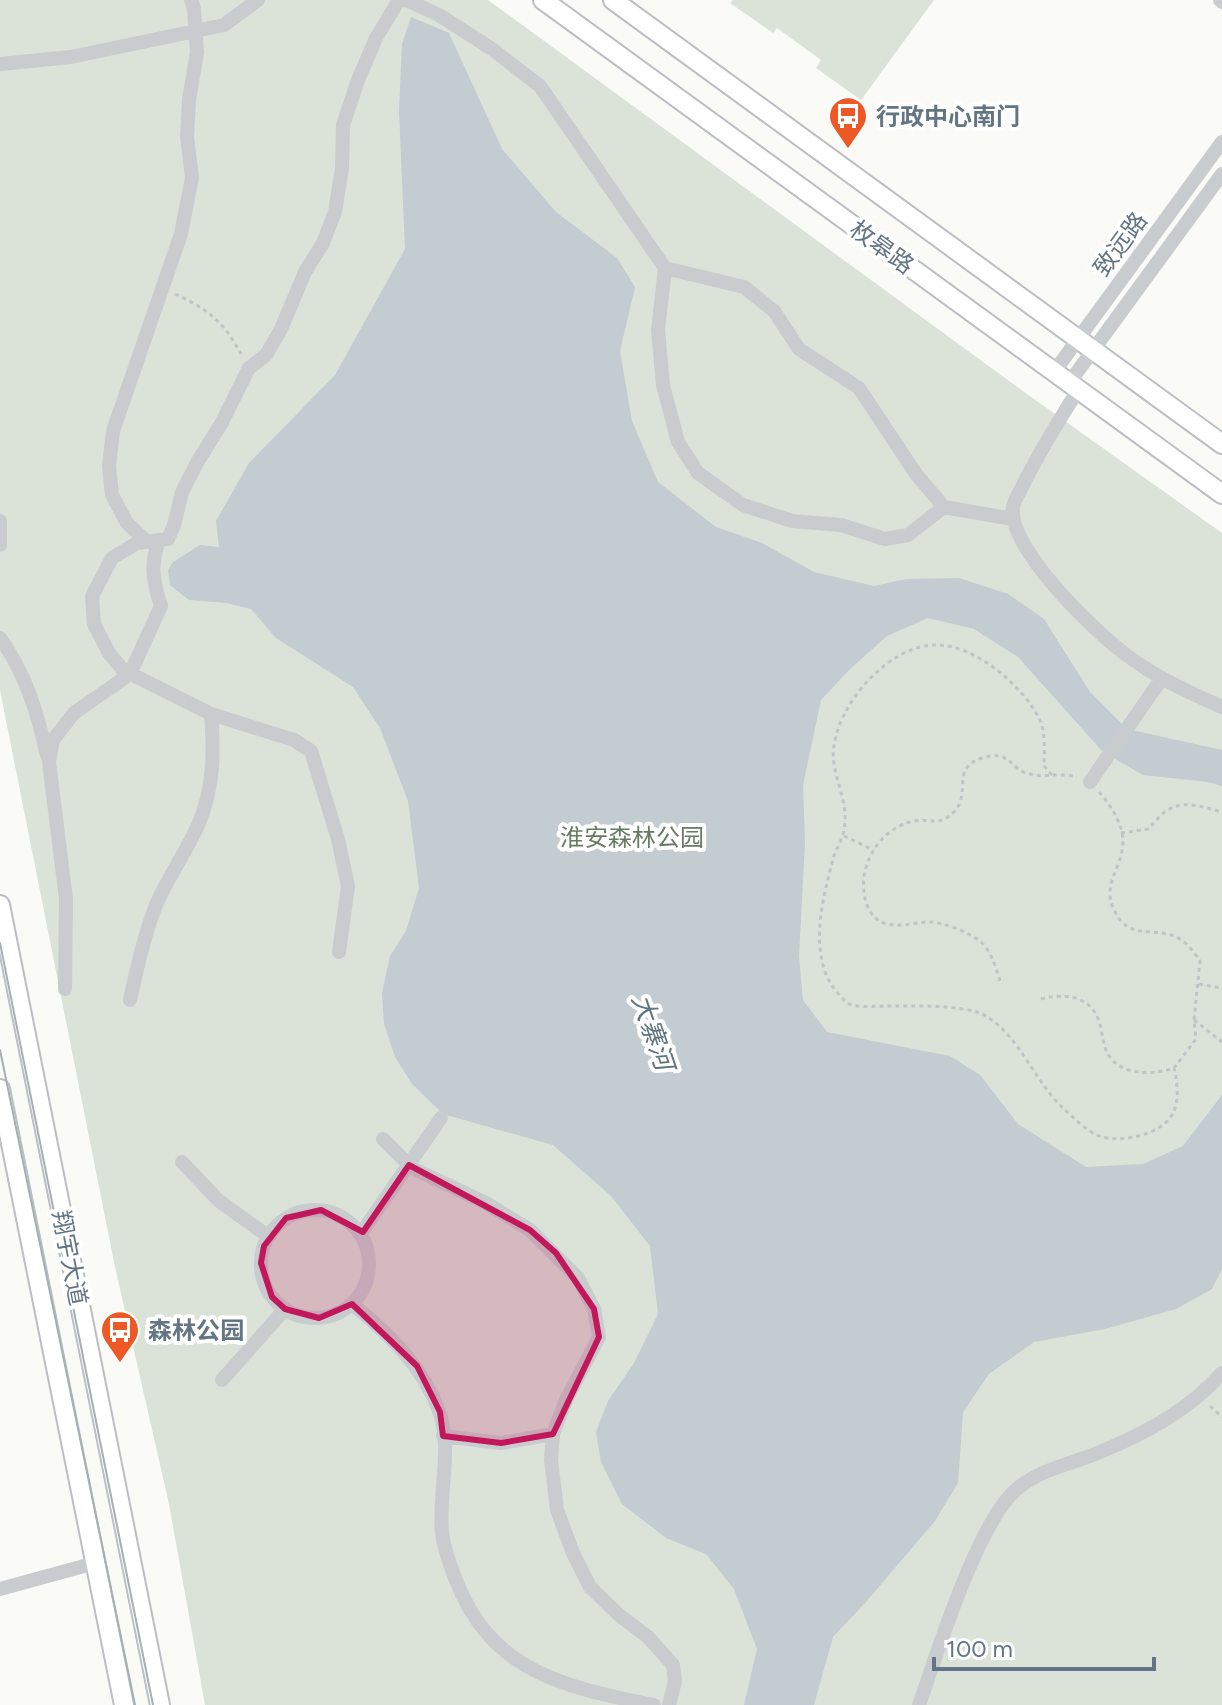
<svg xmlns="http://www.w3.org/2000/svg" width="1222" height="1705" font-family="Figtree,'Noto Sans SC',sans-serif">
	<rect width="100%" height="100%" fill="#fafaf7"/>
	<!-- green -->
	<path fill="#dbe2d8" d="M0,0H488L1027,394L1222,533V1705H205L169,1504L115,1267L0,690Z
		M733,0H934L861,100L816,68L821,60L777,28L773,33L730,3Z"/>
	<!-- water -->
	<path fill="#c2ccd1" d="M411,17L449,33L502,149L556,212L617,258L635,287L620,351L632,421L658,482L716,527L762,543L814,572L874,586L906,579L959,578L1008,594L1044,619L1090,692L1127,729L1222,750V786L1208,782L1143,775L1103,752L1018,657L974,629L928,618L887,636L849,670L821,700L803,785L805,843L799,957L803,1000L827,1032L950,1056L980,1075L1018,1124L1086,1167L1143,1164L1183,1146L1222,1095V1269L1212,1289L1176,1309L1105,1329L1034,1342L989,1374L963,1412L958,1483L935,1521L865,1603L833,1637L814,1705H744L757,1649L734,1589L706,1554L666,1538L622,1504L601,1462L596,1432L608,1401L634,1363L658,1314L650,1246L611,1196L553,1145L443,1114L412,1084L395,1057L384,1024L382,993L390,956L406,931L419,888L408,801L380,728L353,687L276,638L251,609L227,603L189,600L170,585L168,570L173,562L200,545L219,547L216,521L249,463L335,375L405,249L399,110L402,44Z"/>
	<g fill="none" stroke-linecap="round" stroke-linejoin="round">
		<!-- major casing -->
		<g stroke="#bbbfc3" stroke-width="22">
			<path id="major" d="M543,0L1222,494
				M613,0L1222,444
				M0,905L160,1705
				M0,1089L124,1705"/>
		</g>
		<!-- path -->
		<path stroke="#c1c4c6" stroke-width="3" stroke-dasharray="4 4" stroke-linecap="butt" d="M175,294C208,309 224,322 241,354
			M1052,775L1044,766C1044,750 1046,732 1039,718C1022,685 973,643 934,645C898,646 862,681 846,711C838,726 831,747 834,764C838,788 850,809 843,834C840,844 834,853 832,863C822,901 808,957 836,991C839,994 845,1002 849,1004C858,1008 875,1006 885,1006C908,1006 968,1004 986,1016C1020,1037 1035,1082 1063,1108C1074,1118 1088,1133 1102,1137C1114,1140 1126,1139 1138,1136C1177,1126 1182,1104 1174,1068
			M1121,833L1149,829C1172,798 1187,802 1222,812
			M844,836L873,850
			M1000,981C996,968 992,953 982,943C971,933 946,923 931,922C911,921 880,937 867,905C854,871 878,827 915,821C932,818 938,827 954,812C972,793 950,768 982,758C1012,749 1009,770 1030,774C1047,778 1060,772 1077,777
			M1199,984L1222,988
			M1041,999C1064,993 1090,995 1099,1021C1103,1033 1102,1047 1110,1057C1123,1076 1155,1075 1174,1068L1196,1039L1194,1020L1200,961C1193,951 1185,940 1174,936C1150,927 1130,940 1115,912C1100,884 1123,869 1123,841C1123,824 1110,804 1099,792
			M1194,1020L1222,1042
			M1210,1406L1222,1417"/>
		<!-- minor -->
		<path stroke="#c8cccf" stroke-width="14" d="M406,0L439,15L492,49L540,86L665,268L744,287L774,311L799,349L859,388L916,474L944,507L1013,519
			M1220,0L1222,2
			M0,64L71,57L224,25L258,0
			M665,268L658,330L663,385L678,442L698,473L743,505L792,521L841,525L885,539L908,535L944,507
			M1054,372L1222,142
			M1069,383L1222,174
			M1078,390C1059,421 1039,452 1023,485C1020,492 1014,500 1013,507C1007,547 1094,631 1125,654C1155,677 1188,692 1222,707
			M0,521V545
			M146,541L127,523L112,495L109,466L113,431L181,234L192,178L187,136L189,100L197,52L194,9L191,0
			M0,638C26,674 37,712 47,755
			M211,714L294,740L311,751L338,839L348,886L339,952
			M1090,782L1162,678
			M65,989L66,899L49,762L53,740L74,713L130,674L161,606C153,582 150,564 159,540
			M130,1000C137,968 144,936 156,905C168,877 187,851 199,823C214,787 214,752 211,714L123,670L109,653L94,624L92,596L112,558L137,543L168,539L174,525L182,492L198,461L221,424L249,368L266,355L281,329L305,272L323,243L335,212L342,168L343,125L358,80L376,38L399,0
			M383,1139L412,1168L486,1203L530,1230L578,1278L594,1309L599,1337L566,1400L553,1434L551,1460L557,1510L573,1553L590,1587L619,1615L648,1637L673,1665L675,1681L669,1705
			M182,1162L218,1200L269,1237
			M261 1264a54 54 0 1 1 108 0a54 54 0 1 1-108 0Z
			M360,1235L441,1118
			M352,1304C388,1333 423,1366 439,1411C453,1448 438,1494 442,1532C443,1547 450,1564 455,1578C491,1673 565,1687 654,1705
			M222,1380L285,1309
			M443,1436L501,1443L553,1434
			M0,1589L95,1563
			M919,1705C937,1654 978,1521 1017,1489C1042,1468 1072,1464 1100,1452C1146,1433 1189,1410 1222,1373"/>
		<!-- major -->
		<use href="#major" stroke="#fff" stroke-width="18"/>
		<!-- tram -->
		<path stroke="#a8aeb4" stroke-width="2" d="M0,943L153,1705
			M0,1050L135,1705"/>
	</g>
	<!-- marked area -->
	<path fill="#c2185b" fill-opacity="0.2" stroke="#c2185b" stroke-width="6" stroke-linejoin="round" d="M409,1165L530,1230L556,1253L594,1309L599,1337L553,1434L501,1443L443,1436L440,1412L417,1366L352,1304L319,1318L285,1309L272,1297L261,1263L264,1246L286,1218L321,1210L363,1232Z"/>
	<!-- icons -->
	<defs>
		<g id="bus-pin" transform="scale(2)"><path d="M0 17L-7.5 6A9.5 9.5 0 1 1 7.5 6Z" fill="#ed5824" stroke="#fff"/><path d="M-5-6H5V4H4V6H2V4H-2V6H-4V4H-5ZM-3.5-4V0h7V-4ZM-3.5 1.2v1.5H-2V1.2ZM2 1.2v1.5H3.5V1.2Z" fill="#fff"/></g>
	</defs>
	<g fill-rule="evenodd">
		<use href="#bus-pin" x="848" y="116"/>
		<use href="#bus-pin" x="120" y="1330"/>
	</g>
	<g text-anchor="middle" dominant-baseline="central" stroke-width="8" stroke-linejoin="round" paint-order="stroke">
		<!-- poi labels -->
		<g font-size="24" font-weight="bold" fill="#637584" stroke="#fff" text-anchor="start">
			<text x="876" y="116">行政中心南门</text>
			<text x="148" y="1330">森林公园</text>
		</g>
		<!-- street labels -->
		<g font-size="24" fill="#637584" stroke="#fff">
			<text transform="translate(1120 244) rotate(-54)">致远路</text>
			<text transform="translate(882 247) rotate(36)">枚皋路</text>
			<text transform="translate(70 1258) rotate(79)">翔宇大道</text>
		</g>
		<!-- park labels -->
		<g font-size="24" fill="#667b62" stroke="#fff">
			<text x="632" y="837">淮安森林公园</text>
		</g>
		<!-- water labels -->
		<g font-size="26" font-style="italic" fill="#5e747e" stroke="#fff">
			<text transform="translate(653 1032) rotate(71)">大寨河</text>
		</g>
	</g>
	<!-- scale -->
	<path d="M934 1657v12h220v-12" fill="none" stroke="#637584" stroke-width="4"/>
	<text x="946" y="1657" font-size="24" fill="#637584" stroke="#ffffff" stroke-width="6" paint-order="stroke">100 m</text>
</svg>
